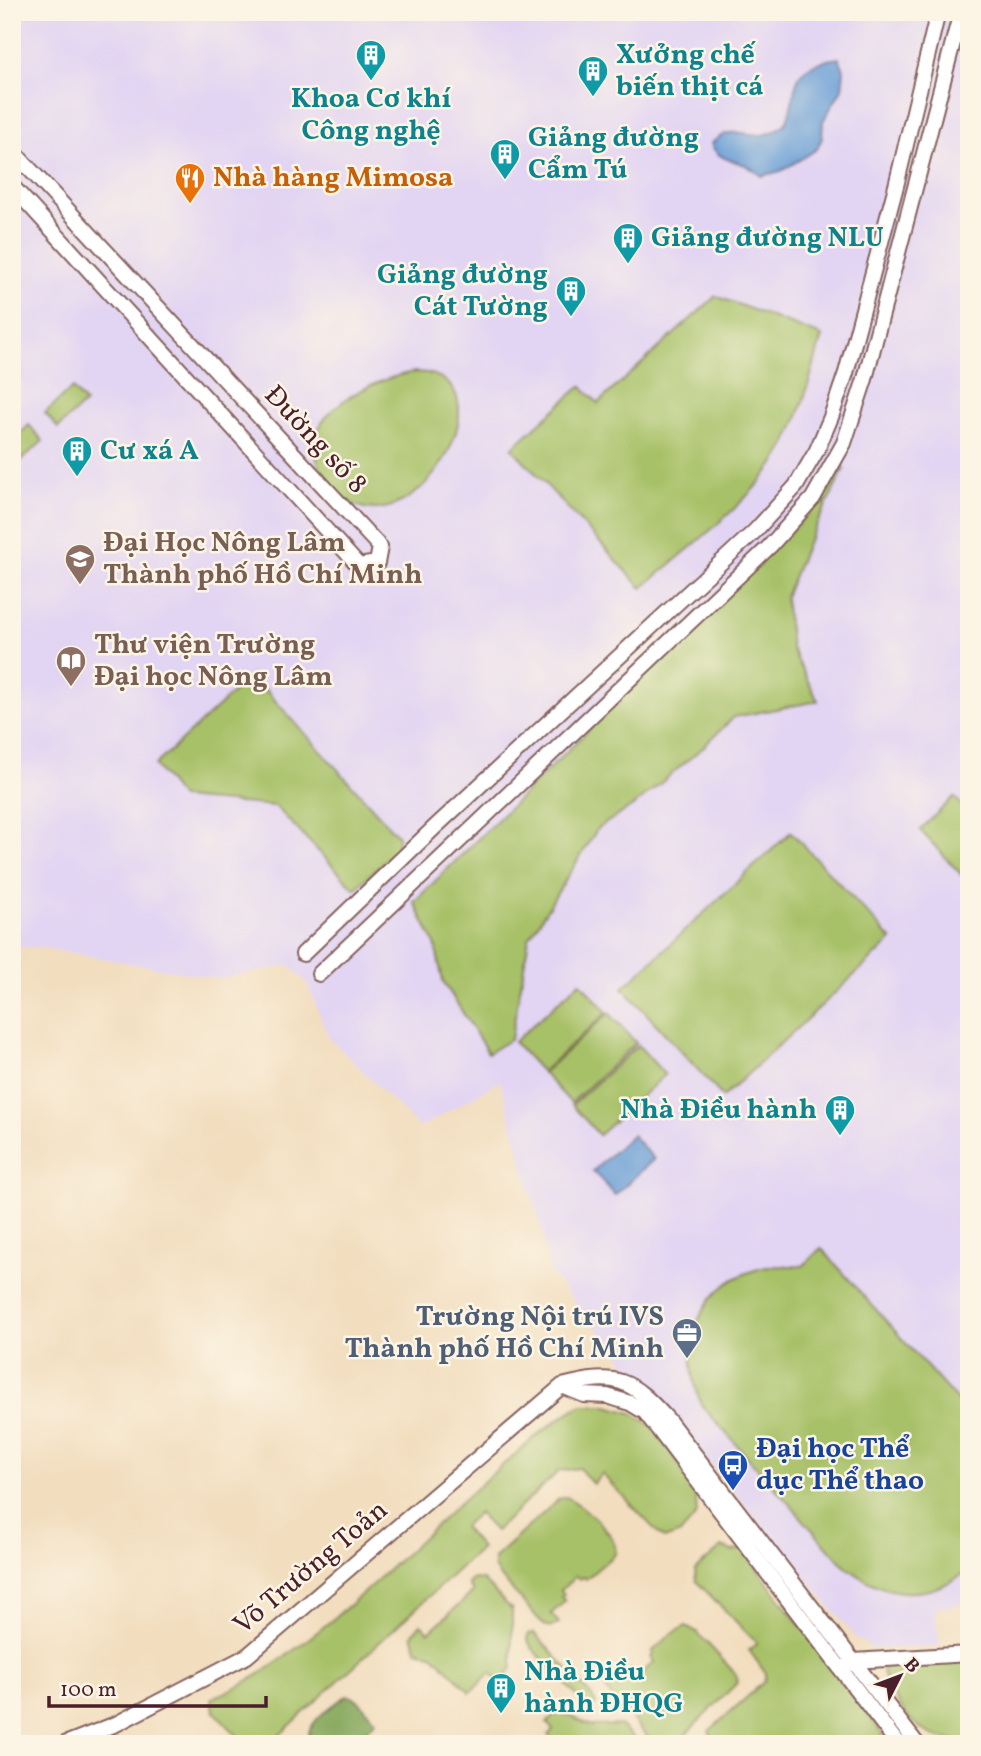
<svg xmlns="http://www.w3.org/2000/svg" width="981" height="1756" font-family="Vollkorn,serif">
	<rect width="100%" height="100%" fill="#fcf5e5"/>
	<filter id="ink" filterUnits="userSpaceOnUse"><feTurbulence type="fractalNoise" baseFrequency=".0143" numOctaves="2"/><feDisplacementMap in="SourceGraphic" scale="14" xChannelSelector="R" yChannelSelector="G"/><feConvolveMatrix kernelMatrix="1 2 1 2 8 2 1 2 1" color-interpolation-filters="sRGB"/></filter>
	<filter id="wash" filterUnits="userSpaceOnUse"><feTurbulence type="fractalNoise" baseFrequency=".00686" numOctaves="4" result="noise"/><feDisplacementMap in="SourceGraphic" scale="28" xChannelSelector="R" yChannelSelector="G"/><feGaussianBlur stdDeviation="1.57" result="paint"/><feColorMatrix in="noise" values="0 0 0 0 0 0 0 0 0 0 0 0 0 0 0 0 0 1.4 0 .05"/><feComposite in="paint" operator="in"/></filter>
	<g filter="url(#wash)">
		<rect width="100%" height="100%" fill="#f2ddbe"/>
		<!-- built -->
		<path fill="#e2d4f3" d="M12,12H969V1603L934,1609L940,1646L874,1649L856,1638L549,1271L543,1235L500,1081L420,1128L329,1038L307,983L289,965L220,979L44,948L12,946Z"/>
		<!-- green -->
		<path fill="#a7c167" stroke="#787049" stroke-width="2" d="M716,296L822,336C811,374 802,414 784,448C756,499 686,550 642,588L512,448L581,386L598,403Z
			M416,372C530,375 389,600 320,467C292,414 377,377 416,372Z
			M72,388L85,403L58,428L45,413Z
			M29,425L43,441L16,465L12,462V442Z
			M841,464L844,469L806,546L785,597L791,647L818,701L734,717L701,749L636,804L598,828L529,938L511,1039L488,1053L443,981L435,944L414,902L818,504Z
			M252,675L398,836V848L355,889L275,806L181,798L155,765Z
			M954,797L969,813V883L920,830Z
			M791,832L892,940L723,1097L623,988Z
			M580,982L607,1012L542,1072L514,1042Z
			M609,1013L636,1043L571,1103L543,1073Z
			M638,1045L665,1075L599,1135L572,1105Z
			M821,1248L969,1414V1569C925,1605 880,1597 840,1561L702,1406C679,1352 693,1290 755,1270C770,1265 787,1266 803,1266Z
			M582,1405H604L632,1413L652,1426L695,1487L697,1515L681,1533L664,1539L602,1474L593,1484L579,1468L559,1471L495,1531L478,1513L463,1527L481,1548L270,1744H245L214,1711L212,1698C247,1685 277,1663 307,1640C377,1586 437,1520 505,1463C530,1442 553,1420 582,1405Z
			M567,1497C582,1506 620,1535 615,1554L586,1579L583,1577L580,1579L576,1576L561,1590L564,1594L561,1597L565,1601L551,1614L559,1623L551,1627L544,1625L498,1574L494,1567V1558L559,1499Z
			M722,1547L732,1551L742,1549L882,1733L886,1744H715L709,1731L764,1682L766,1674L749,1650L757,1643L696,1581L695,1570Z
			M473,1579L483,1580L512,1610V1668L500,1682L491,1673L470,1692L434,1655L417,1650L412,1635L421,1624L429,1632L473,1592L468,1584Z
			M686,1626L697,1632L731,1669L736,1675L738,1682L676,1744H654L606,1690L607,1675L615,1684L631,1669L635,1673L638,1670L642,1673L654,1662L651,1657L654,1654L652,1652L670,1635Z
			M534,1633L592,1696L596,1703L594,1707H587L531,1647L527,1638L529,1634Z
			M969,1658V1740C921,1745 898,1711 882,1671L885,1661Z
			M558,1711L592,1726L620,1725L640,1744H557L548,1735L553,1730L547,1723Z"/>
		<!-- forest -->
		<path fill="#85a75c" stroke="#686344" stroke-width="2" d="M347,1695L357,1699L376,1721L351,1744H308C304,1722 332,1707 347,1695Z"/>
		<!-- water -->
		<path fill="#6b9fd7" stroke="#5a5f81" stroke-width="2" d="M839,58L844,70L842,89L823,121L822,138L817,149L781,171L761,176C755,171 748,165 740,163C727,159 718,158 711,144C729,126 739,134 760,135C769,135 779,129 786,123C801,85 785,66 839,58Z
			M632,1135L654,1159L615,1195L593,1171Z"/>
	</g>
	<g filter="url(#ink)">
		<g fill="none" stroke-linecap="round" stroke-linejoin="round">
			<!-- minor casing -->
			<g stroke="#85625e" stroke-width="18">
				<path id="minor" d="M12,150L380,547L377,563L359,566L12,186
					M303,954L435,827L755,531L796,486L817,450L831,417L846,373L896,186L938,12
					M319,974L770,546L813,498L844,443L865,379L961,12
					M562,1386L584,1395L607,1396L630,1403L645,1412L898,1744
					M849,1664L853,1661L969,1654
					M65,1744L116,1724L247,1656L562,1386C617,1372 630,1378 668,1420L917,1744"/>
			</g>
			<!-- minor -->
			<use href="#minor" stroke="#fff" stroke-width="14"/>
		</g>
	</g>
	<!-- icons -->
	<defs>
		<g id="building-pin" transform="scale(1.575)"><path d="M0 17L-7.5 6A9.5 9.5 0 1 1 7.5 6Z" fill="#0f9aa8" stroke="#fcf5e5"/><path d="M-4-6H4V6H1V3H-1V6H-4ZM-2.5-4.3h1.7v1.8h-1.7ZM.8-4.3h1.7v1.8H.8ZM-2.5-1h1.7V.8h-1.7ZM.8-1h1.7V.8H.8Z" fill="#fff"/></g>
		<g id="restaurant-pin" transform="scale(1.575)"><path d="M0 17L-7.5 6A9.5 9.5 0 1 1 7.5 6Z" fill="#e8710a" stroke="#fcf5e5"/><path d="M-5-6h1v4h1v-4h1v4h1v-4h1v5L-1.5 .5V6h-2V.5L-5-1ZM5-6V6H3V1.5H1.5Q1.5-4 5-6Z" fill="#fff"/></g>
		<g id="university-pin" transform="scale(1.575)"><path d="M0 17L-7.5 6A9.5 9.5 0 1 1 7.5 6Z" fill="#8d6e63" stroke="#fcf5e5"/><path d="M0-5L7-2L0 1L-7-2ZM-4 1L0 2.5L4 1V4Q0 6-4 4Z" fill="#fff"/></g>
		<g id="library-pin" transform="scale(1.575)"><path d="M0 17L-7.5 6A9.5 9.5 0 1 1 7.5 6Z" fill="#8d6e63" stroke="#fcf5e5"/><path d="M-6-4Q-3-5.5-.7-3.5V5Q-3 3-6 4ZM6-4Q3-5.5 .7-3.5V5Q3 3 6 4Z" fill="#fff"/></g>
		<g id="office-pin" transform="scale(1.575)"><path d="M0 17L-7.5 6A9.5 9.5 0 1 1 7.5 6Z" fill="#5c6f8a" stroke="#fcf5e5"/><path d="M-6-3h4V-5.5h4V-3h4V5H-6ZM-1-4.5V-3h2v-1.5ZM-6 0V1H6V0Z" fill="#fff"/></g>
		<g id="bus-pin" transform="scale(1.575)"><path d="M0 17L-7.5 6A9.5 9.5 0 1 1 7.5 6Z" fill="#1a4fb4" stroke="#fcf5e5"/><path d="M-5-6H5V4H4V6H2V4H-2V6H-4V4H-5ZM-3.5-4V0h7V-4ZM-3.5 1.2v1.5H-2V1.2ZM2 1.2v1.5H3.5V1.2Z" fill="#fff"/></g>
	</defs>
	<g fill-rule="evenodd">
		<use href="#building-pin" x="371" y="55"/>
		<use href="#building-pin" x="593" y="71"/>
		<use href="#building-pin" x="505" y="154"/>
		<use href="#restaurant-pin" x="190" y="178"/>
		<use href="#building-pin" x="628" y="238"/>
		<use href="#building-pin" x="571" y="291"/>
		<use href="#building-pin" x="77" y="451"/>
		<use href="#university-pin" x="80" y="559"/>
		<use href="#library-pin" x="71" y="661"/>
		<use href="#building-pin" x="840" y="1110"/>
		<use href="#office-pin" x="687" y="1333"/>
		<use href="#bus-pin" x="733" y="1465"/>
		<use href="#building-pin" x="501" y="1688"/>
	</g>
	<g text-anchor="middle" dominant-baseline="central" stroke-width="5" stroke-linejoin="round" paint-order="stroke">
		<!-- culture labels -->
		<g font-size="28" font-weight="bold" fill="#0d838f" stroke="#fcf5e5" text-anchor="start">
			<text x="616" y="55">Xưởng chế<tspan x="616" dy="32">biến thịt cá</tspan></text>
			<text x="371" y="99" text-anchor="middle">Khoa Cơ khí<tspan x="371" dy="32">Công nghệ</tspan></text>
			<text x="528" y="138">Giảng đường<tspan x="528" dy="32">Cẩm Tú</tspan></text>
			<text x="651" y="238">Giảng đường NLU</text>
			<text x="548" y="275" text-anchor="end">Giảng đường<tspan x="548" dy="32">Cát Tường</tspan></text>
			<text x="100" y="451">Cư xá A</text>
			<text x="817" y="1110" text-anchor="end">Nhà Điều hành</text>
			<text x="524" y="1672">Nhà Điều<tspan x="524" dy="32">hành ĐHQG</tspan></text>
		</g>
		<!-- food labels -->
		<g font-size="28" font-weight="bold" fill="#c56008" stroke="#fcf5e5" text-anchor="start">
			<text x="213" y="178">Nhà hàng Mimosa</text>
		</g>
		<!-- street labels -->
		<g font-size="28" fill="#4a1f2b" stroke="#fcf5e5">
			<text transform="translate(315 440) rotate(47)">Đường số 8</text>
			<text transform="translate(311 1568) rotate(-40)">Võ Trường Toản</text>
		</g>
		<!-- education labels -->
		<g font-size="28" font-weight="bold" fill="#785e54" stroke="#fcf5e5" text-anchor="start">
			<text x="103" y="543">Đại Học Nông Lâm<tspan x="103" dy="32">Thành phố Hồ Chí Minh</tspan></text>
			<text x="94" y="645">Thư viện Trường<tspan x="94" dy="32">Đại học Nông Lâm</tspan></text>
		</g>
		<!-- service labels -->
		<g font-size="28" font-weight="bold" fill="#4e5e75" stroke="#fcf5e5" text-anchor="end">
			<text x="664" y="1317">Trường Nội trú IVS<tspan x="664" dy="32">Thành phố Hồ Chí Minh</tspan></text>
		</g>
		<!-- transit labels -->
		<g font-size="28" font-weight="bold" fill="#164399" stroke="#fcf5e5" text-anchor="start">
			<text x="756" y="1449">Đại học Thể<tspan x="756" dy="32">dục Thể thao</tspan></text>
		</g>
	</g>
	<!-- margin -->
	<rect width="981" height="1756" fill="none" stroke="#fcf5e5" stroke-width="42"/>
	<!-- north arrow -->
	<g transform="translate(900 1676) rotate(48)" stroke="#fcf5e5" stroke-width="5" paint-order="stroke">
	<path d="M0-5L12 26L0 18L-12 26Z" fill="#4a1f2b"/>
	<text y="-10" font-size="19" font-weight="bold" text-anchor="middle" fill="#4a1f2b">B</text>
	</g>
	<!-- scale -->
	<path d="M49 1696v10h217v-10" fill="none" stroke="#4a1f2b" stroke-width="3.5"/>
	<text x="60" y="1696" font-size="21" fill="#4a1f2b" stroke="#fcf5e5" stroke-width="5" paint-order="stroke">100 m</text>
</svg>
